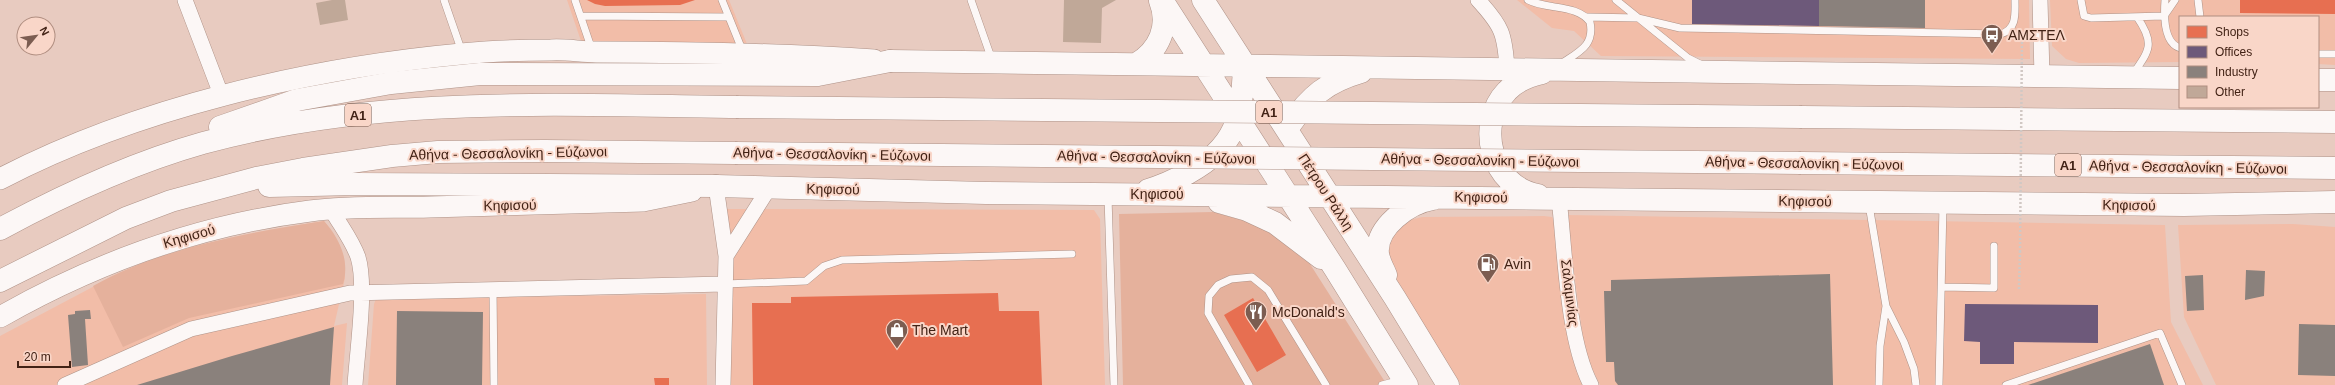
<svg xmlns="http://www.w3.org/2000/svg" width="2335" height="385" font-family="Helvetica,sans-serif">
	<rect width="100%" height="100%" fill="#e8cbc0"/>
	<!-- built -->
	<path fill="#f2bda8" d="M567,0H729L747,44L581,41Z
		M1517,0H2029L2030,59L1601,56L1574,31L1552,28Z
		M2050,0H2335V65L2318,64V17H2180V62L2079,63L2066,59L2052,46Z
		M722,209L1094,210L1100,219L1105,385H723Z
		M1566,215L2165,225L2171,322L2203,385H1600L1588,360L1583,338Z
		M1544,216L1552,217L1556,224L1571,354L1582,385H1461L1399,285L1388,253L1389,245L1398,229L1406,221L1422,217Z
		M324,221L339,244L344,258L345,278L334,326L347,323L342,385H0V336L104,281L192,247L269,230Z
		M2293,224L2335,227V385H2216L2184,317L2178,225Z
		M706,294L707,385H368L374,304L376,299Z"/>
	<!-- green -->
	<path fill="#e5b19c" d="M1213,212L1252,223L1278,234L1303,253L1387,385H1123L1119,214Z
		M324,221C340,239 350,261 343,284L189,318L123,347L93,286C163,247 246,233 324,221Z"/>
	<!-- shops -->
	<path fill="#e76f51" d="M587,0H695L680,5L605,6L595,4Z
		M2240,0H2335V14L2240,13Z
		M998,293L999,311H1039L1042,385H753L752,303H791V297Z
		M1253,298L1286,355L1257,372L1224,315Z
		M654,378H669V385H655Z"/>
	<!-- offices -->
	<path fill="#6d597a" d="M1692,0H1819V26L1692,24Z
		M1965,304L2098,305V343L2014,342V364H1980V342L1964,341Z"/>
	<!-- industry -->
	<path fill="#8a817c" d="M1819,0H1925V28L1819,26Z
		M2246,270L2265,271L2264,296L2245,300Z
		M1830,274L1833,385H1618L1615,381L1614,362H1606L1604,291H1611V280Z
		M2203,275L2204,310L2187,311L2185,276Z
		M90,310L91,319H85L88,365L72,367L68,315L75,314V311Z
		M397,311L483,312L482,385H396Z
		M2299,324L2335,325V376L2298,375Z
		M334,327L330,385H137L232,356Z
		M2150,344L2164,385H2028Z"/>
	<!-- building -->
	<path fill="#c0a898" d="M332,0H345L348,20L320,25L316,3Z
		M1064,0H1116L1102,8L1101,43L1063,42Z"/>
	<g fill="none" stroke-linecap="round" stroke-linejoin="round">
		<!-- lane casing -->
		<g stroke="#ae9287" stroke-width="8">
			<path id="lane" d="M444,0L462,52
				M575,0L592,50
				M722,0L743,52
				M971,0L992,60
				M1528,0C1548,10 1577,4 1590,22C1595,46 1578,52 1561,64
				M1616,0L1688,58L1700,64
				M2081,0L2084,16L2091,18L2164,16
				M2165,0C2164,14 2163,43 2180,48
				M2198,0L2200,17
				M581,16L729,17
				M2164,16L2175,0
				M1587,17L1638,18L1680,28L2001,34C2017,29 2015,14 2015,0
				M2318,54H2335
				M2133,74C2150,50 2155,43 2137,17
				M1108,197L1114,385
				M1869,205L1886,306L1904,342L1914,369L1916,385
				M725,284L806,281L824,266L842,260L1072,254
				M1942,287L1994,288V246
				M493,288L494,385
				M1249,385L1208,313L1209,296L1218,285L1231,279L1252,277L1268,290L1326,385
				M1382,385L1401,380
				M1879,385L1880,346L1886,306
				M1939,385L1943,205
				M2006,385L2160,333L2182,385"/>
		</g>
		<!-- street casing -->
		<g stroke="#ae9287" stroke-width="16">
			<path id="street" d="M185,0L222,97
				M1478,0C1502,26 1505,34 1507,69
				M2040,0L2042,76
				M716,186L726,256L723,385
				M1559,198C1565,251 1567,339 1591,385
				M331,209C340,225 352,240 358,257C367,286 357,352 355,385
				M726,256L769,188
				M65,385L191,329L350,293L724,284"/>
		</g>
		<!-- secondary casing -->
		<g stroke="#ae9287" stroke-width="22">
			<path id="secondary" d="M0,179C136,108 309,68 461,54C491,51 521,50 551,50C566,49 581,52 596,52C689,52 781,54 874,60
				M0,317C97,262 199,225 310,211C349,206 390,208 430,207C501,205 572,203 643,201L692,191"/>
		</g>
		<!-- primary casing -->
		<g stroke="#ae9287" stroke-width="23">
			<path id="primary" d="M1162,0L1335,269L1407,385
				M1203,0L1395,298L1448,385
				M890,61L2180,78
				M1136,64C1159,51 1170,26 1160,1
				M2318,80H2335
				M1290,125C1310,96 1327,82 1361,72
				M716,186L986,193L2184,205L2335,202
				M1148,190C1162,186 1175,180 1188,173C1236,147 1242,118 1244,66
				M1538,195C1491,187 1475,124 1507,91C1516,81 1529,76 1542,73
				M1219,202L1247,210L1275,223L1321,258
				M1386,275C1383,268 1379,261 1378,254C1375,227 1409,203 1433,199"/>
		</g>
		<!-- highway casing -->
		<g stroke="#ae9287" stroke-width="23">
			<path id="highway" d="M1802,117L2335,122
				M220,127L297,100L391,83L480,74L818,75L890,61
				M1801,163L2335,168
				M269,186L355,184L716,186
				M0,229C65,194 132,163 203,143C377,95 558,105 736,107
				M0,281L126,218L171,201L256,178L303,169L392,156L438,152L545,151L735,153"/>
		</g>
		<!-- path -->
		<path stroke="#d1c8c4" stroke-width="2.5" stroke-dasharray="2 2" stroke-linecap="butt" d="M2019,289L2020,252"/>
		<!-- lane -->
		<use href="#lane" stroke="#fcf7f6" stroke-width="7"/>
		<!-- street -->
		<use href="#street" stroke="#fcf7f6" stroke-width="15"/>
		<!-- secondary -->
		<use href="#secondary" stroke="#fcf7f6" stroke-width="21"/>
		<!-- primary -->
		<use href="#primary" stroke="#fcf7f6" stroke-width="22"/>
		<!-- highway -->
		<use href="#highway" stroke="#fcf7f6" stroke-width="22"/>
		<!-- highway-bridge casing -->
		<g stroke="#ae9287" stroke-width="23" stroke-linecap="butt">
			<path id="highway-bridge" d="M736,107L1802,117
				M735,153L1801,163"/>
		</g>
		<!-- path-bridge -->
		<path stroke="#d1c8c4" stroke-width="2.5" stroke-dasharray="2 2" stroke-linecap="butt" d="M2020,252L2022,41"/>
		<!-- highway-bridge -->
		<use href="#highway-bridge" stroke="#fcf7f6" stroke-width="22"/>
	</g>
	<!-- icons -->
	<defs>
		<g id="bus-pin" transform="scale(1.15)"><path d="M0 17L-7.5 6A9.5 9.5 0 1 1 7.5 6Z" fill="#7c5d51" stroke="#f9d6c8"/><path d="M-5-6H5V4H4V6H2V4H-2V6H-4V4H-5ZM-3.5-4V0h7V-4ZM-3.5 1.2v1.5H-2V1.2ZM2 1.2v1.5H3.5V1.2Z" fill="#fff"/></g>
		<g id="fuel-pin" transform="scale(1.15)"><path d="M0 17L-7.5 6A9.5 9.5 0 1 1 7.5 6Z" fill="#7c5d51" stroke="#f9d6c8"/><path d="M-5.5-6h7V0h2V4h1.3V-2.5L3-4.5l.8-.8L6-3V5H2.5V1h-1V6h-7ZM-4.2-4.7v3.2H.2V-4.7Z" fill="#fff"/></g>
		<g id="restaurant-pin" transform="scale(1.15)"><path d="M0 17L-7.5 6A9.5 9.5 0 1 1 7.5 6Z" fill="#7c5d51" stroke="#f9d6c8"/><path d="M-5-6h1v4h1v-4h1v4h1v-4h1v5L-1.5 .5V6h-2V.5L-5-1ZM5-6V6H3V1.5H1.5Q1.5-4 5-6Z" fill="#fff"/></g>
		<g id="shop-pin" transform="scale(1.15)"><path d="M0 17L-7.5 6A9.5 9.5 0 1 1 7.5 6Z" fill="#7c5d51" stroke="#f9d6c8"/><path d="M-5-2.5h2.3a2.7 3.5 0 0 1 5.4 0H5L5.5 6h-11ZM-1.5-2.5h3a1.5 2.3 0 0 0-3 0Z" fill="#fff"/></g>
	</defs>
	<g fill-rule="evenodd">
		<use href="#bus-pin" x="1992" y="35"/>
		<use href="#fuel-pin" x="1488" y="264"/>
		<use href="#restaurant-pin" x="1256" y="312"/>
		<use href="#shop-pin" x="897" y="330"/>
	</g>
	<g text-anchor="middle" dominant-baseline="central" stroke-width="4" stroke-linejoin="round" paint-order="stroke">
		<!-- shield labels -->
		<g fill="#f9d6c8" stroke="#79584b" stroke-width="1">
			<rect x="1256" y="101" width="26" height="22" rx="3"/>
			<rect x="345" y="104" width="26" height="22" rx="3"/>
			<rect x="2055" y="154" width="26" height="22" rx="3"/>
		</g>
		<g font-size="13" font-weight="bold" fill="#422215">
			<text x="1269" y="112">Α1</text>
			<text x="358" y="115">Α1</text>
			<text x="2068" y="165">Α1</text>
		</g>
		<!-- poi labels -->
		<g font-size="14" fill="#422215" stroke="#f9d6c8" text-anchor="start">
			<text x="2008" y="35">ΑΜΣΤΕΛ</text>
			<text x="1504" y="264">Avin</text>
			<text x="1272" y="312">McDonald's</text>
			<text x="912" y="330">The Mart</text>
		</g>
		<!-- street labels -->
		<g font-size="14" fill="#422215" stroke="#f9d6c8">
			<text transform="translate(508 153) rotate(-1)">Αθήνα - Θεσσαλονίκη - Εύζωνοι</text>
			<text transform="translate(832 154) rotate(1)">Αθήνα - Θεσσαλονίκη - Εύζωνοι</text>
			<text transform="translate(1156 157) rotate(1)">Αθήνα - Θεσσαλονίκη - Εύζωνοι</text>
			<text transform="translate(1480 160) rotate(1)">Αθήνα - Θεσσαλονίκη - Εύζωνοι</text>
			<text transform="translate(1804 163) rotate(1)">Αθήνα - Θεσσαλονίκη - Εύζωνοι</text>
			<text transform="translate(2188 167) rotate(1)">Αθήνα - Θεσσαλονίκη - Εύζωνοι</text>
			<text transform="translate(833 189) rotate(1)">Κηφισού</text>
			<text transform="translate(1326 192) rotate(57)">Πέτρου Ράλλη</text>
			<text x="1157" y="194">Κηφισού</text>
			<text transform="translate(1481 197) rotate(1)">Κηφισού</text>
			<text transform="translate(1805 201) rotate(1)">Κηφισού</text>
			<text transform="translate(510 205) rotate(-1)">Κηφισού</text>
			<text transform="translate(2129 205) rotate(1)">Κηφισού</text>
			<text transform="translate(189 236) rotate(-16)">Κηφισού</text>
			<text transform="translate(1570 293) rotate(83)">Σαλαμινίας</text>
		</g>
	</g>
	<!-- legend -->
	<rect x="2179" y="16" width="140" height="92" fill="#f9d6c8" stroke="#b08e80"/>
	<rect x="2187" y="26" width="20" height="12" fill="#e76f51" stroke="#b08e80"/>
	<text x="2215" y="36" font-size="12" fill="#422215">Shops</text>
	<rect x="2187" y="46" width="20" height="12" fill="#6d597a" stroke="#b08e80"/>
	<text x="2215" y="56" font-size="12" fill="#422215">Offices</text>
	<rect x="2187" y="66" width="20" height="12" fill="#8a817c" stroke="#b08e80"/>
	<text x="2215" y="76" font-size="12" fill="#422215">Industry</text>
	<rect x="2187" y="86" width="20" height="12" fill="#c0a898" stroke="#b08e80"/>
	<text x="2215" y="96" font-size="12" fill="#422215">Other</text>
	<!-- north arrow -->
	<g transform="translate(36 36) rotate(61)"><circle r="19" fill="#f9d6c8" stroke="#b08e80"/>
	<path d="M0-3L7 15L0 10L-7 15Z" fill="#7c5d51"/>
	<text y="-6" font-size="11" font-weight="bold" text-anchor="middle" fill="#422215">N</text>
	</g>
	<!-- scale -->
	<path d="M18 361v6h52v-6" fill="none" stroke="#422215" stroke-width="2"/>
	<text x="24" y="361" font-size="12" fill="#422215" stroke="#f9d6c8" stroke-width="3" paint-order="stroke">20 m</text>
</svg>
